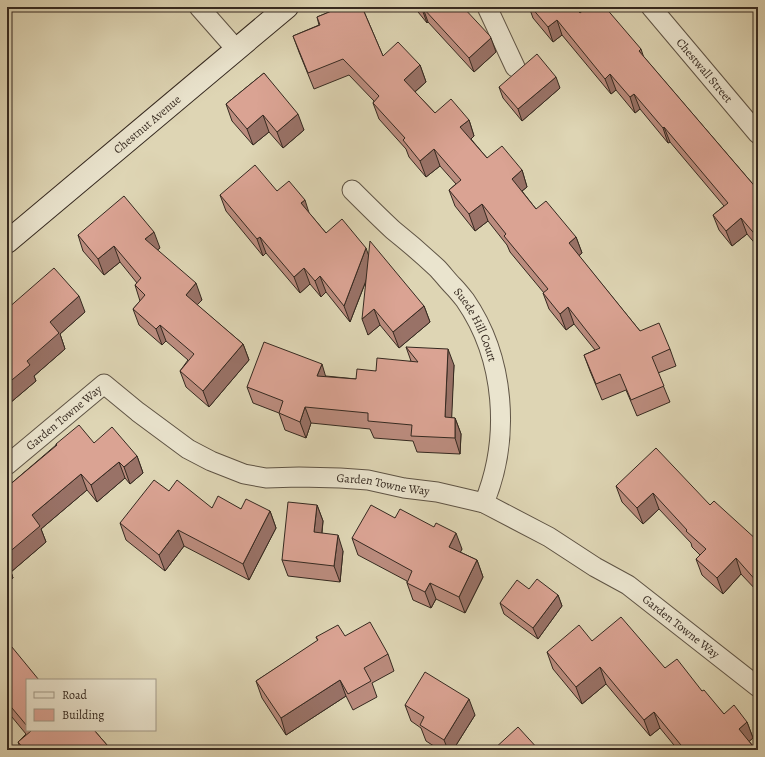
<svg xmlns="http://www.w3.org/2000/svg" width="765" height="757" font-family="Alegreya,serif">
	<rect width="100%" height="100%" fill="#ded5b4"/>
	<filter id="stains"><feTurbulence type="fractalNoise" baseFrequency=".005" numOctaves="4"/><feColorMatrix values="0 0 0 0 .2 0 0 0 0 .09 0 0 0 0 .02 0 0 0 .5 -.17"/></filter>
	<radialGradient id="worn" r=".72"><stop offset=".6" stop-color="#630" stop-opacity="0"/><stop offset="1" stop-color="#630" stop-opacity=".3"/></radialGradient>
	<g fill="none" stroke-linecap="round" stroke-linejoin="round">
		<!-- street casing -->
		<g stroke="#5f5445" stroke-width="21">
			<g id="street">
				<path d="M199,7L236,49"/>
				<path d="M487,7L515,67"/>
				<path id="s1" d="M651,7L758,134"/>
				<path id="s2" d="M352,190C365,203 379,217 393,230C408,242 423,255 437,268C442,273 447,280 453,286C457,290 461,295 465,300C505,358 511,438 484,503"/>
				<path id="s3" d="M7,465L104,384L138,412L188,449L211,461L244,474L266,478L299,477L340,478L368,480L404,488L437,492L484,503L549,537L595,567L628,585L758,687"/>
			</g>
		</g>
		<!-- secondary casing -->
		<g stroke="#352920" stroke-width="24">
			<g id="secondary">
				<path id="s4" d="M7,242L287,7"/>
			</g>
		</g>
		<!-- street -->
		<use href="#street" stroke="#eae4ce" stroke-width="19"/>
		<!-- secondary -->
		<use href="#secondary" stroke="#eae4ce" stroke-width="22"/>
	</g>
	<!-- wall -->
	<path fill="#bb8c7e" stroke="#352920" d="M338,7H362L383,56L420,65L426,82L415,92L435,113L469,120L474,136L471,139L487,158L522,170L527,187L522,191L536,209L576,237L582,253L579,256L640,331L670,349L676,366L658,373L670,402L637,416L626,390L602,400L590,371L584,355L595,350L574,324L566,330L549,309L543,293H544L510,252L507,245L488,221L475,231L455,206L449,190L456,184L440,166L426,177L409,157L406,149L379,119L373,103L374,101L349,75L314,89L299,52L293,36L319,25L317,17L339,8Z
		M414,7H463L496,52L474,72L428,22L427,23Z
		M529,7H575L580,13L643,56L758,190V247L747,234L732,246L719,230L713,215L724,206L670,142L668,143L640,109L635,113L616,90L611,94L562,35L553,42L533,18Z
		M264,73L304,130L283,148L269,132L253,145L232,121L226,104Z
		M499,87L560,88L522,121L503,98Z
		M277,191L310,214L326,233L368,255L424,306L430,322L399,348L380,325L368,335L366,281L350,322L326,292L321,297L310,284L300,293L266,253L263,256L226,211L220,195Z
		M78,235L160,248L157,250L202,300L197,305L243,344L249,360L209,407L186,387L180,371L188,360L166,341L162,345L139,325L133,309L140,301L135,285L137,283L120,262L104,275L83,251Z
		M7,309L85,312L60,334L65,349L34,376L36,381L10,403L7,399Z
		M406,347L454,365L451,418H455L461,434L460,454L417,452L413,441L374,438L370,429L311,423L306,438L285,430L279,413L253,403L247,387L326,376L356,379L376,371L411,361Z
		M94,443L137,456L143,473L130,484L125,478L97,502L87,490L41,529L46,542L11,572L13,578L7,583V487L56,445V444Z
		M616,486L710,505L758,541V592L741,574L723,594L702,575L696,559L700,555L692,547L691,543L659,509L643,524L622,502Z
		M169,491L212,508L241,509L270,511L276,528L249,580L184,546L165,571L126,540L120,523Z
		M317,505L323,521L322,533L343,551L340,582L288,576L282,560Z
		M395,518L462,549L460,552L477,560L483,577L465,613L436,599L431,608L413,600L407,583V581L358,555L352,538Z
		M529,589L558,595L562,606L538,639L504,614L500,603Z
		M316,637L388,654L394,671L372,683L377,697L353,710L346,696L286,735L262,698L256,681L318,641Z
		M7,641L27,680V730H94L107,745L109,750H21L18,742L26,734L7,711Z
		M592,641L665,668L702,691L724,714L747,722L753,738L749,741L756,750H678L660,728L650,736L606,684L582,704L553,669L547,652Z
		M405,705L475,715L453,750H440L426,741L421,728L411,721Z"/>
	<!-- shaded-wall -->
	<path fill="#997267" stroke="#352920" d="M423,8L428,22L427,23L422,9Z
		M557,20L562,35L553,42L548,27Z
		M491,38L496,52L474,72L469,58Z
		M641,49L646,64L639,51Z
		M420,65L426,82L410,96L404,80Z
		M610,74L616,90L611,94L605,79Z
		M556,77L560,88L522,121L518,109Z
		M634,94L640,109L635,113L630,97Z
		M298,114L304,130L283,148L277,132Z
		M263,115L269,132L253,145L247,129Z
		M469,120L474,136L466,144L460,127Z
		M664,127L670,142L668,143L663,128Z
		M434,149L440,166L426,177L420,161Z
		M522,170L527,187L517,195L512,179Z
		M305,200L310,216L301,203Z
		M482,204L488,221L475,231L469,214Z
		M741,218L747,234L732,246L726,231Z
		M154,232L160,248L151,255L145,239Z
		M260,237L266,253L263,256L257,239Z
		M576,237L582,253L575,259L569,243Z
		M114,246L120,262L104,275L98,259Z
		M366,248L372,265L350,322L344,306Z
		M304,268L310,284L300,293L294,277Z
		M320,276L326,292L321,297L315,281Z
		M196,283L202,300L191,311L186,295Z
		M79,296L85,312L60,334L65,349L34,376L36,381L10,403L7,394V384L50,322Z
		M424,306L430,322L399,348L393,332Z
		M568,307L574,324L566,330L560,314Z
		M374,309L380,325L368,335L362,319Z
		M160,325L166,341L162,345L156,329Z
		M243,344L249,360L209,407L203,391Z
		M448,349L454,365L451,434L445,417Z
		M322,364L327,381L317,376Z
		M305,407L311,423L306,438L300,422Z
		M455,418L461,434L460,454L455,438Z
		M137,456L143,473L130,484L124,467Z
		M119,462L125,478L97,502L91,485Z
		M81,474L87,490L41,529L46,542L11,572L13,578L7,583V554L32,515Z
		M653,493L659,509L643,524L637,508Z
		M317,505L323,521L320,549L314,532Z
		M270,511L276,528L249,580L243,564Z
		M178,530L184,546L165,571L159,555Z
		M456,533L462,549L455,563L449,547Z
		M338,535L343,551L340,582L334,566Z
		M736,558L741,574L723,594L717,578Z
		M477,560L483,577L465,613L459,597Z
		M430,583L436,599L431,608L425,592Z
		M558,595L562,606L538,639L533,628Z
		M600,667L606,684L582,704L576,687Z
		M340,680L346,696L286,735L281,718Z
		M469,699L475,715L453,750H448L444,740Z
		M654,712L660,728L650,736L644,720Z
		M747,722L753,738L745,745L739,729Z
		M107,745L109,750H104L103,748Z"/>
	<!-- building -->
	<path fill="#daa393" stroke="#352920" d="M339,7H362L383,56L398,42L420,65L404,80L435,113L451,99L469,120L460,127L487,158L502,146L522,170L512,179L536,209L546,201L576,237L569,243L640,331L659,323L670,349L652,357L664,386L631,400L620,374L596,384L584,355L600,348L568,307L560,314L543,293L548,289L504,236L506,234L482,204L469,214L449,190L461,180L434,149L420,161L403,140L405,138L373,103L379,96L343,59L308,73L293,36L320,25L317,17L339,8Z
		M421,7H463L490,36L491,38L469,58L423,8L422,9Z
		M531,7H575L580,13L587,7H605L641,49L639,51L758,190V238L741,218L726,231L713,215L728,203L664,127L663,128L634,94L630,97L610,74L605,79L557,20L548,27Z
		M537,54L556,77L518,109L499,87Z
		M264,73L298,114L277,132L263,115L247,129L226,104Z
		M255,165L277,191L289,181L305,200L301,203L326,233L342,219L366,248L344,306L320,276L315,281L304,268L294,277L260,237L257,239L220,195Z
		M124,196L154,232L145,239L196,283L186,295L243,344L203,391L180,371L194,354L160,325L156,329L133,309L145,295L135,285L141,278L114,246L98,259L78,235Z
		M370,241L424,306L393,332L374,309L362,319Z
		M54,268L79,296L50,322L59,333L27,361L30,365L7,384V309Z
		M264,342L322,364L317,376L356,379L357,369L376,371L377,358L418,362L406,347L448,349L445,417L455,418V438L411,436L412,425L368,421V413L305,407L300,422L279,413L283,401L247,387Z
		M79,425L94,443L112,427L137,456L124,467L119,462L91,485L81,474L32,515L40,526L7,554V487L57,445L56,444Z
		M656,448L710,505L714,501L758,541V583L736,558L717,578L696,559L706,549L686,531L687,530L653,493L637,508L616,486Z
		M154,480L169,491L177,480L212,508L218,496L241,509L246,499L270,511L243,564L178,530L159,555L120,523Z
		M288,502L317,505L314,532L338,535L334,566L282,560Z
		M371,505L395,518L400,509L434,527L436,523L456,533L449,547L477,560L459,597L430,583L425,592L407,583L412,571L352,538Z
		M537,579L558,595L533,628L500,603L517,580L529,589Z
		M621,617L665,668L677,659L702,691L704,690L724,714L734,705L747,722L739,729L756,750H685L654,712L644,720L600,667L576,687L547,652L579,625L592,641Z
		M370,622L388,654L364,668L371,681L348,694L340,680L281,718L256,681L318,640L316,637L338,625L345,636Z
		M7,641L39,680H27V726L7,702Z
		M425,672L469,699L444,740L420,725L424,717L405,705Z
		M518,727L539,750H493Z
		M30,730H94L107,745L103,748L105,750H25L18,742L31,731Z"/>
	<g text-anchor="middle" dominant-baseline="central" stroke-width="3" stroke-linejoin="round" paint-order="stroke">
		<!-- street labels -->
		<g font-size="12" fill="#352920" stroke="#eae4ce">
			<text stroke="none"><textPath href="#s1" startOffset="83">Chestwall Street</textPath></text>
			<text stroke="none"><textPath href="#s4" startOffset="183">Chestnut Avenue</textPath></text>
			<text stroke="none"><textPath href="#s2" startOffset="185">Suede Hill Court</textPath></text>
			<text stroke="none"><textPath href="#s3" startOffset="74">Garden Towne Way</textPath></text>
			<text stroke="none"><textPath href="#s3" startOffset="434">Garden Towne Way</textPath></text>
			<text stroke="none"><textPath href="#s3" startOffset="770">Garden Towne Way</textPath></text>
		</g>
	</g>
	<!-- margin -->
	<rect width="765" height="757" fill="none" stroke="#ded5b4" stroke-width="24"/>
	<rect x="8" y="8" width="749" height="741" fill="none" stroke="#352920" stroke-width="2"/>
	<rect x="12" y="12" width="741" height="733" fill="none" stroke="#352920"/>
	<!-- legend -->
	<rect x="26" y="679" width="130" height="52" fill="#eae4ce" stroke="#a29988"/>
	<rect x="34" y="692" width="20" height="6" fill="#eae4ce" stroke="#a29988"/>
	<text x="62" y="699" font-size="12" fill="#352920">Road</text>
	<rect x="34" y="709" width="20" height="12" fill="#daa393" stroke="#a29988"/>
	<text x="62" y="719" font-size="12" fill="#352920">Building</text>
	<rect width="100%" height="100%" filter="url(#stains)"/>
	<rect width="100%" height="100%" fill="url(#worn)"/>
</svg>
